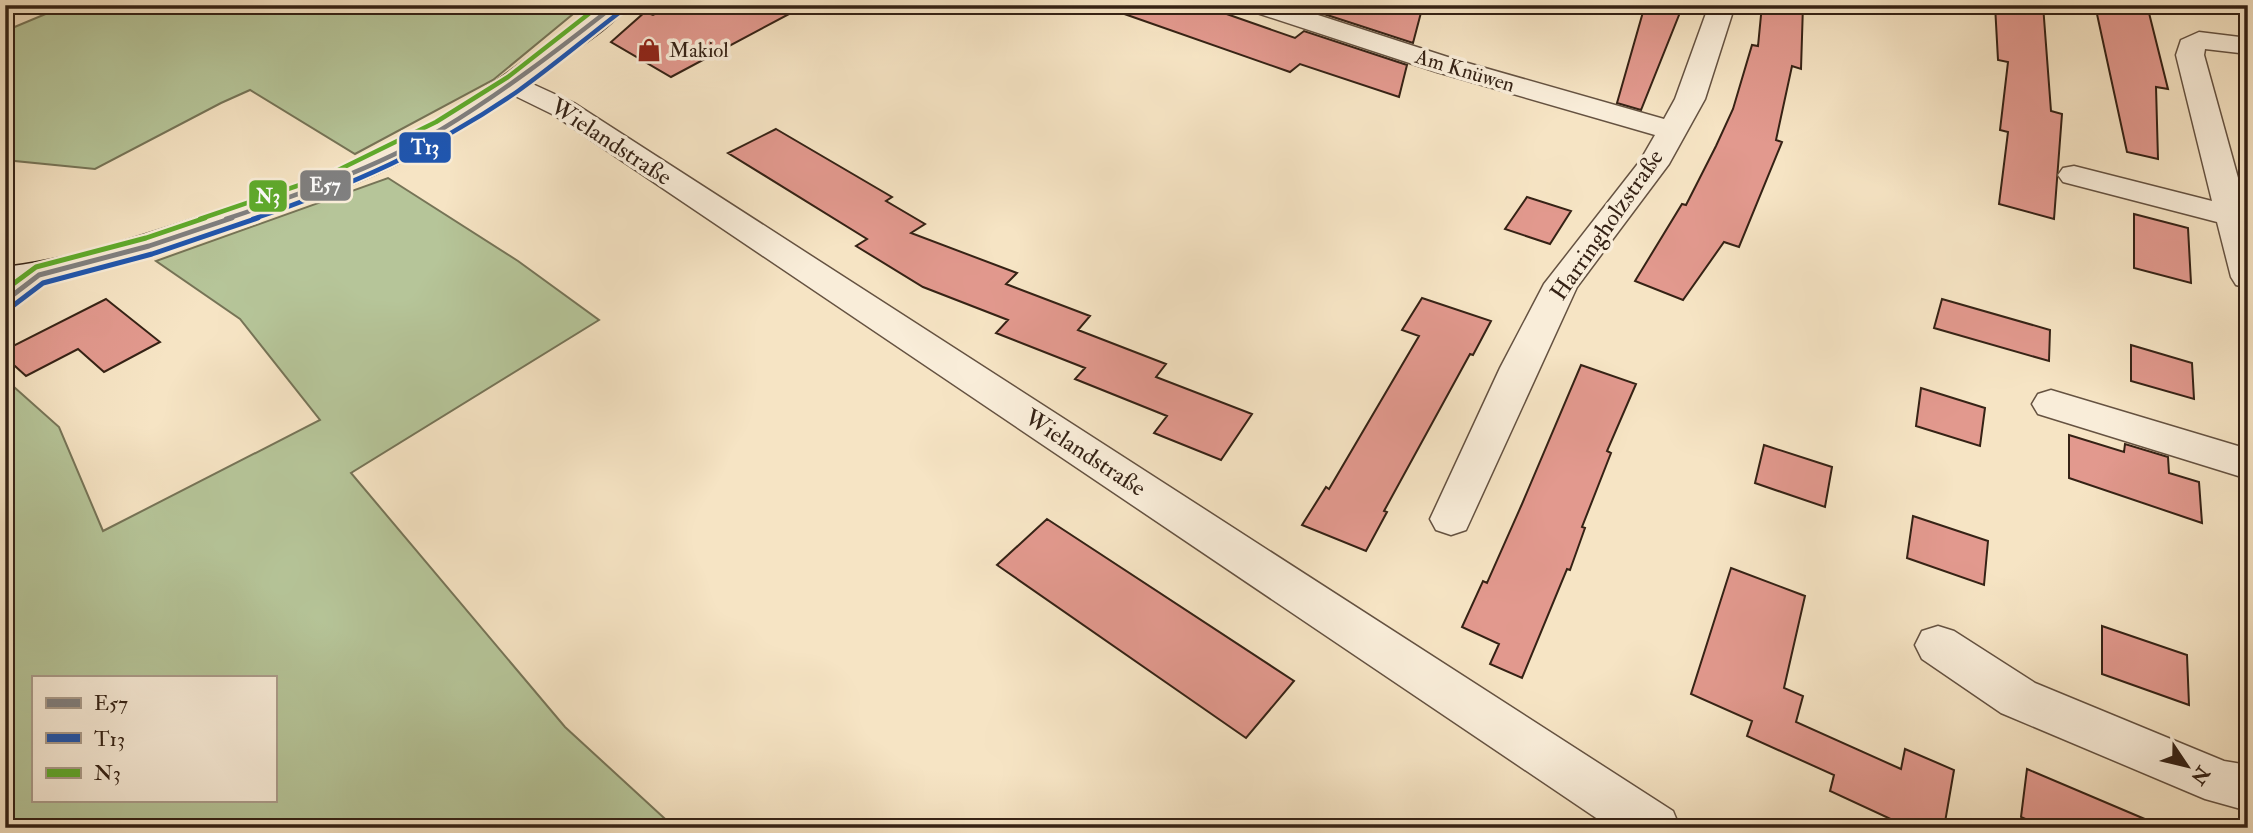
<svg xmlns="http://www.w3.org/2000/svg" width="2253" height="833" font-family="'IM FELL Double Pica',serif">
	<rect width="100%" height="100%" fill="#f6e4c4"/>
	<filter id="stains"><feTurbulence type="fractalNoise" baseFrequency=".00286" numOctaves="4"/><feColorMatrix values="0 0 0 0 .2 0 0 0 0 .09 0 0 0 0 .02 0 0 0 .5 -.17"/></filter>
	<radialGradient id="worn" r=".72"><stop offset=".6" stop-color="#630" stop-opacity="0"/><stop offset="1" stop-color="#630" stop-opacity=".3"/></radialGradient>
	<!-- green -->
	<path fill="#b6c599" stroke="#767457" stroke-width="2" fill-rule="evenodd" d="M67,5H584L493,80L355,154L250,90L221,103L95,169L5,160V31Z
		M388,178L518,261L599,320L351,473L565,727L675,828H5V379L59,427L103,531L320,420L240,319L156,261ZM275,677V800H33V677Z"/>
	<!-- building -->
	<path fill="#e2998e" stroke="#352215" stroke-width="2" d="M673,5H806L671,77L611,42L645,12L653,15Z
		M1114,5H1201L1295,38L1304,31L1407,65L1399,97L1300,64L1290,72L1113,10Z
		M1335,5H1423L1413,43L1324,14Z
		M1645,5H1683L1641,110L1617,103Z
		M1762,5H1803L1801,69L1792,66L1776,140L1782,142L1739,247L1724,242L1683,300L1635,281L1682,204L1686,205L1716,146L1733,109L1752,45L1758,46Z
		M1995,5H2043L2051,111L2062,114L2054,219L1999,204L2008,132L2000,130L2008,62L1998,60Z
		M2095,5H2147L2168,89L2156,87L2158,159L2127,152Z
		M776,129L892,197L886,201L925,224L911,233L1017,273L1006,284L1090,316L1078,330L1166,364L1156,377L1252,414L1221,460L1154,433L1167,416L1075,379L1085,368L996,333L1008,320L923,287L856,246L867,239L728,153Z
		M1527,197L1571,211L1550,244L1505,229Z
		M2134,214L2188,228L2191,283L2134,268Z
		M1422,298L1491,321L1473,355L1470,354L1384,511L1387,512L1366,551L1302,525L1326,487L1329,489L1419,336L1402,330Z
		M106,299L160,342L104,372L78,349L26,376L5,357V350Z
		M1942,299L2050,330L2049,361L1934,328Z
		M2131,345L2192,363L2194,399L2131,381Z
		M1581,365L1636,384L1607,451L1611,453L1582,527L1585,528L1570,570L1567,569L1522,678L1490,664L1499,644L1462,627L1483,581L1487,583L1522,504Z
		M1921,388L1985,408L1980,446L1916,426Z
		M2069,435L2124,452L2125,444L2168,457L2169,473L2199,482L2202,523L2069,478Z
		M1764,445L1832,467L1825,507L1755,483Z
		M1913,516L1988,541L1984,585L1907,558Z
		M1047,519L1294,681L1246,738L997,565Z
		M1731,568L1805,596L1784,688L1803,696L1796,722L1901,769L1905,749L1954,770L1944,828H1910L1830,791L1834,775L1747,736L1752,721L1691,694Z
		M2102,626L2187,655L2189,705L2102,674Z
		M2027,769L2166,828H2046L2021,817Z"/>
	<g fill="none" stroke-linecap="round" stroke-linejoin="round">
		<!-- street casing -->
		<g stroke="#655241" stroke-width="3">
			<path id="street" d="M1247,5H1287L1457,60L1664,119L1675,99L1709,5H1735L1705,99L1669,164L1577,287L1466,530L1451,535L1436,530L1430,519L1500,368L1544,284L1640,161L1655,135L1437,72L1251,11Z
				M2199,32L2248,38V54L2205,49L2204,55L2248,214V288L2236,285L2231,277L2217,222L2063,182L2058,175L2063,168L2074,166L2212,201L2176,55L2181,40Z
				M513,75L574,103L1673,811L1680,828H1611L554,115L503,90L499,84L503,78Z
				M2051,390L2248,449V479L2038,414L2032,404L2038,394Z
				M1938,626L1954,631L2035,683L2224,761L2248,765V811L2205,799L2001,713L1922,659L1915,645L1922,631Z"/>
		</g>
		<!-- secondary casing -->
		<g stroke="#352215" stroke-width="3">
			<path id="secondary" d="M598,5H628C614,25 579,47 558,62C506,101 452,138 393,166C336,194 275,213 215,234C146,258 78,280 5,289V267C71,259 133,239 196,218C265,195 335,173 400,139C471,103 535,54 598,5Z"/>
		</g>
		<!-- street -->
		<use href="#street" fill="#f9edd9" fill-rule="evenodd"/>
		<!-- secondary -->
		<use href="#secondary" fill="#f9edd9" fill-rule="evenodd"/>
		<!-- bus-1-far1 casing -->
		<g stroke="#f9edd9" stroke-width="9">
			<path id="bus-1-far1" d="M226,219C300,194 374,169 442,129C503,92 559,49 615,5"/>
		</g>
		<!-- bus-1 casing -->
		<g stroke="#f9edd9" stroke-width="10">
			<path id="bus-1" d="M5,301L39,275L149,246L232,218"/>
		</g>
		<!-- bus-2-far1 casing -->
		<g stroke="#f9edd9" stroke-width="9">
			<path id="bus-2-far1" d="M253,219C347,187 436,148 518,91C553,66 586,38 620,12"/>
		</g>
		<!-- bus-2 casing -->
		<g stroke="#f9edd9" stroke-width="10">
			<path id="bus-2" d="M10,308L43,283L152,254L258,218"/>
		</g>
		<!-- bus-3-far1 casing -->
		<g stroke="#f9edd9" stroke-width="9">
			<path id="bus-3-far1" d="M200,219L326,176L436,122L508,77L600,5"/>
		</g>
		<!-- bus-3 casing -->
		<g stroke="#f9edd9" stroke-width="10">
			<path id="bus-3" d="M5,290L36,267L146,238L205,218"/>
		</g>
		<!-- bus-1-far1 -->
		<use href="#bus-1-far1" stroke="#808080" stroke-width="4.5"/>
		<!-- bus-1 -->
		<use href="#bus-1" stroke="#808080" stroke-width="5"/>
		<!-- bus-2-far1 -->
		<use href="#bus-2-far1" stroke="#2056ae" stroke-width="4.5"/>
		<!-- bus-2 -->
		<use href="#bus-2" stroke="#2056ae" stroke-width="5"/>
		<!-- bus-3-far1 -->
		<use href="#bus-3-far1" stroke="#5fac2c" stroke-width="4.5"/>
		<!-- bus-3 -->
		<use href="#bus-3" stroke="#5fac2c" stroke-width="5"/>
	</g>
	<!-- icons -->
	<defs>
		<g id="shop-bare" transform="scale(1.89)"><path d="M-5-2.5h2.3a2.7 3.5 0 0 1 5.4 0H5L5.5 6h-11ZM-1.5-2.5h3a1.5 2.3 0 0 0-3 0Z" fill="#8f2418" stroke="#f9edd9" stroke-width="2.5" paint-order="stroke"/></g>
	</defs>
	<g fill-rule="evenodd">
		<use href="#shop-bare" x="649" y="50"/>
	</g>
	<g text-anchor="middle" dominant-baseline="central" stroke-width="7" stroke-linejoin="round" paint-order="stroke">
		<!-- far-poi labels -->
		<g font-size="21" fill="#352215" stroke="#f9edd9" text-anchor="start">
			<text x="669" y="50">Makiol</text>
		</g>
		<!-- far-street labels -->
		<g font-size="21" fill="#352215" stroke="#f9edd9">
			<text transform="translate(1465 71) rotate(17)">Am Knüwen</text>
		</g>
		<!-- street labels -->
		<g font-size="24" fill="#352215" stroke="#f9edd9">
			<text transform="translate(611 142) rotate(33)">Wielandstraße</text>
			<text transform="translate(1607 225) rotate(-55)">Harringholzstraße</text>
			<text transform="translate(1085 453) rotate(33)">Wielandstraße</text>
		</g>
	</g>
	<g stroke="#f9edd9" stroke-width="2.5">
		<rect x="398" y="131" width="54" height="33" rx="7" fill="#2056ae"/>
		<rect x="299" y="169" width="53" height="33" rx="7" fill="#808080"/>
		<rect x="248" y="179" width="40" height="34" rx="7" fill="#5fac2c"/>
	</g>
	<g font-size="19" text-anchor="middle" font-weight="bold" fill="#fff">
		<text x="425" y="154">T13</text>
		<text x="325" y="192">E57</text>
		<text x="268" y="203">N3</text>
	</g>
	<!-- margin -->
	<rect width="2253" height="833" fill="none" stroke="#f6e4c4" stroke-width="28"/>
	<rect x="7" y="7" width="2239" height="819" fill="none" stroke="#352215" stroke-width="3.5"/>
	<rect x="14" y="14" width="2225" height="805" fill="none" stroke="#352215" stroke-width="2"/>
	<!-- legend -->
	<rect x="32" y="676" width="245" height="126" fill="#f9edd9" stroke="#ab9c8b" stroke-width="2"/>
	<rect x="46" y="698" width="35" height="10" fill="#808080" stroke="#ab9c8b" stroke-width="2"/>
	<text x="94" y="710" font-size="21" fill="#352215">E57</text>
	<rect x="46" y="733" width="35" height="10" fill="#2056ae" stroke="#ab9c8b" stroke-width="2"/>
	<text x="94" y="746" font-size="21" fill="#352215">T13</text>
	<rect x="46" y="768" width="35" height="10" fill="#5fac2c" stroke="#ab9c8b" stroke-width="2"/>
	<text x="94" y="780" font-size="21" fill="#352215">N3</text>
	<!-- north arrow -->
	<g transform="translate(2187 766) rotate(125)" stroke="#f9edd9" stroke-width="5" paint-order="stroke">
	<path d="M0-5L12 26L0 18L-12 26Z" fill="#352215"/>
	<text y="-10" font-size="19" font-weight="bold" text-anchor="middle" fill="#352215">N</text>
	</g>
	<rect width="100%" height="100%" filter="url(#stains)"/>
	<rect width="100%" height="100%" fill="url(#worn)"/>
</svg>
